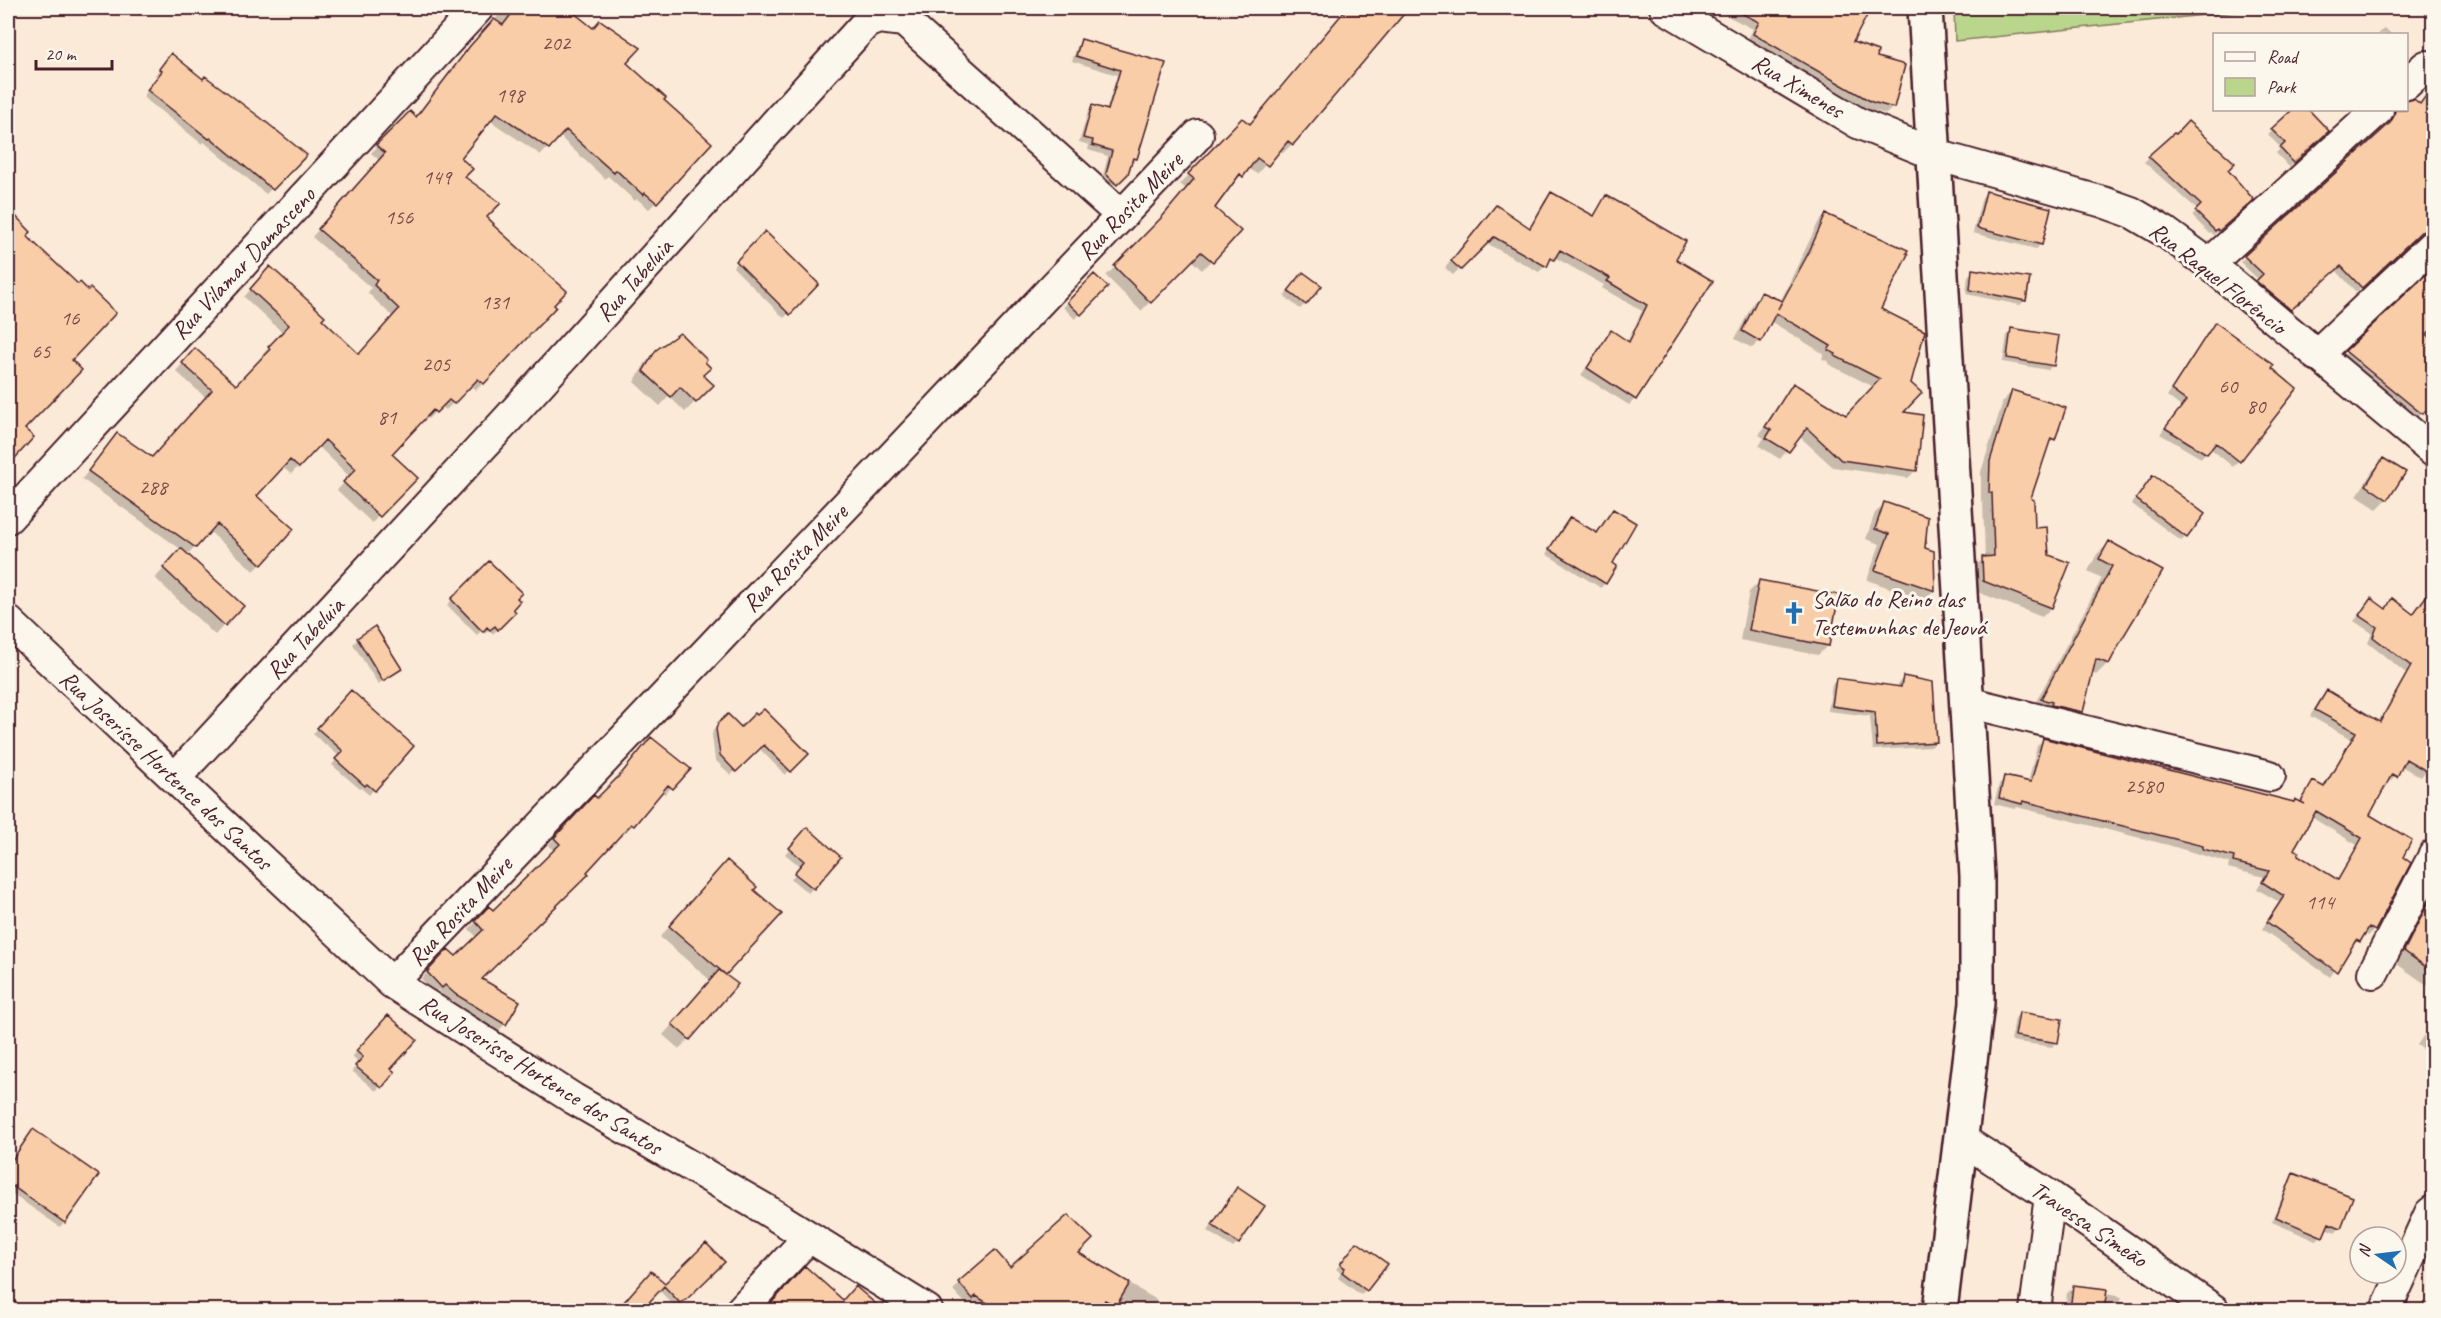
<svg xmlns="http://www.w3.org/2000/svg" width="2441" height="1318" font-family="Caveat,sans-serif">
	<rect width="100%" height="100%" fill="#faead7"/>
	<filter id="ink" filterUnits="userSpaceOnUse"><feTurbulence type="fractalNoise" baseFrequency=".0167" numOctaves="2"/><feDisplacementMap in="SourceGraphic" scale="12" xChannelSelector="R" yChannelSelector="G"/><feConvolveMatrix kernelMatrix="1 2 1 2 8 2 1 2 1" color-interpolation-filters="sRGB"/></filter>
	<g filter="url(#ink)">
		<!-- green -->
		<path fill="#bad68d" stroke="#827a5c" stroke-width="1.5" d="M1954,8H2242V11L1955,41Z"/>
		<!-- shadow -->
		<path fill="#0003" fill-rule="evenodd" d="M505,8H566L593,30L625,63L656,202L649,209L637,199L635,201L608,176L605,179L559,136L541,155L489,120L459,159L463,178L485,217L483,383L476,390L471,385L446,410L441,406L428,419L425,416L390,454L415,478L372,523L337,490L350,477L318,446L291,474L282,467L254,497L261,564L254,571L209,531L187,555L241,606L215,635L155,578L182,550L82,479L117,435L151,459L206,398L176,371L195,350L236,387L264,357L262,355L283,333L244,297L264,275L320,319L359,356L393,317L368,293L371,288L312,237L379,160L371,153L410,113L415,118L464,54Z
			M1347,8H1407L1292,144L1283,153L1278,150L1257,174L1248,168L1232,185L1231,184L1213,208L1239,231L1202,270L1191,260L1141,311L1106,276L1153,228L1186,189L1180,184L1242,120L1250,125Z
			M1690,8H1870L1851,43L1875,58L1893,107L1886,114L1865,108L1747,41L1753,29L1718,11L1708,22Z
			M2385,28L2391,34H2378Z
			M1082,41L1164,64L1136,158L1126,173L1111,188L1102,179L1108,156L1088,150L1089,145L1079,142L1088,112L1092,107L1106,111L1117,75L1072,61L1077,46Z
			M166,61L305,155L266,194L204,142L202,144L143,97L157,77L155,75Z
			M2434,86V232H2424L2416,236L2356,292L2335,269L2285,314L2252,287L2259,280L2240,262L2386,128L2390,122L2389,110H2395L2397,114L2400,113L2398,110L2420,106Z
			M2294,110H2307L2327,131L2289,167L2276,153L2281,148L2268,135Z
			M2174,135L2226,170L2252,200L2214,235L2211,233L2210,234L2192,216L2198,210L2144,162Z
			M1987,193L2041,244L2036,249L1973,233L1982,197Z
			M1552,194L1592,217L1606,197L1674,260L1635,399L1629,405L1581,375L1612,332L1627,342L1642,311L1602,288L1604,285L1554,257L1539,272L1486,243L1453,275L1445,268L1496,206L1529,229L1545,200Z
			M8,211L29,232L25,237L69,360L23,429L32,437L8,463Z
			M1826,215L1879,310L1900,413L1916,470L1908,478L1833,467L1799,436L1780,459L1759,446L1764,438L1759,435L1786,393L1793,385L1846,417L1874,387L1828,364L1829,362L1822,359L1824,354L1770,321L1760,341L1752,348L1735,339L1754,301L1762,293L1780,302L1818,223Z
			M765,233L817,284L784,318L733,267Z
			M2434,270V403L2416,418L2342,357Z
			M1973,271L2025,300L2020,305L1966,294L1968,276Z
			M1094,276L1106,287L1075,319L1063,307Z
			M1299,279L1305,304L1300,309L1284,296Z
			M2215,324L2295,389L2233,467L2210,448L2201,458L2160,434L2181,407L2167,396Z
			M2012,330L2053,365L2048,370L2003,362L2007,335Z
			M657,351L701,375L712,385L685,412L669,396L660,406L634,382L646,362Z
			M2012,391L2054,439L2046,446L2029,499L2051,608L2042,617L1975,591L1973,567L1985,558L1983,502H1981V472L2003,401Z
			M2383,460L2387,499L2377,509L2357,496L2373,470Z
			M2149,482L2186,537L2181,541L2132,504Z
			M1885,504L1923,549L1932,552L1933,591L1924,600L1867,580L1880,544L1866,539L1875,513Z
			M1613,511L1611,564L1605,583L1601,588L1546,554L1570,519L1596,534Z
			M2109,543L2161,571L2108,663L2096,675L2091,673L2081,712L2070,723L2031,711L2102,578L2088,571L2097,554Z
			M489,563L515,598L510,609L514,612L493,634L489,630L485,634L482,630L477,635L447,605Z
			M1760,581L1828,645L1818,655L1740,640L1749,592Z
			M2427,598L2434,604V760L2421,777L2401,766L2395,776L2389,782L2387,781L2368,816L2401,858L2374,930L2368,936L2364,933L2358,941L2351,946L2330,977L2262,929L2279,902L2257,889L2264,877L2228,868L2229,863L2168,845L2017,807L2015,809L1994,804L1999,784L2005,778L2028,783L2037,746L2043,740L2293,803H2299L2313,782L2323,788L2351,739L2310,716L2321,698L2327,692L2378,722L2406,673L2368,643L2372,633L2354,621L2371,600L2384,609L2392,600L2412,615ZM2311,817L2357,845L2336,881L2296,855L2292,850Z
			M358,639L395,673L378,684L353,644Z
			M1904,678L1936,742L1931,747L1873,750L1870,716L1828,711L1832,684L1836,680L1897,688L1899,682Z
			M346,696L411,746L369,795L361,788L360,789L332,765L339,756L313,734Z
			M728,716L741,729L807,754L785,775L759,748L731,775L715,760L712,735L713,730Z
			M651,739L689,769L665,794L661,791L633,825L626,832L623,829L479,980L505,1024L498,1031L448,1001L438,990L435,993L421,979L448,951L456,958L478,938L469,929L489,909L493,913L554,851L548,845L594,798L597,800L615,782Z
			M802,834L813,888L808,893L791,879L801,867L785,854Z
			M717,873L752,890L780,914L724,976L689,1039L679,1049L663,1035L710,980L660,937Z
			M2434,885V990L2394,962Z
			M2434,1002V1019L2425,1012Z
			M2020,1013L2056,1042L2052,1047L2011,1041L2015,1018Z
			M2434,1021V1057L2417,1045Z
			M383,1022L389,1070L393,1073L376,1091L352,1071L359,1063L352,1057Z
			M33,1131L64,1222L60,1227L8,1191V1166Z
			M2294,1175L2340,1227L2335,1232L2325,1228L2317,1241L2272,1222L2289,1180Z
			M1233,1194L1238,1243L1233,1248L1208,1231Z
			M2434,1244V1258L2428,1256Z
			M1353,1248L1386,1264L1361,1295L1338,1278L1341,1273L1336,1269Z
			M995,1253L1010,1269L1076,1253L1157,1300L1153,1310H983L968,1302L966,1304L953,1290Z
			M723,1262L675,1307L659,1290L617,1310L665,1285Z
			M2073,1287L2121,1297L2120,1302L2130,1304L2129,1310H2065L2067,1293Z"/>
		<!-- building -->
		<path fill="#f8cda7" stroke="#4a1f2b" stroke-width="1.5" fill-rule="evenodd" d="M516,8H568L593,28L600,20L641,48L627,63L666,98L664,100L712,143L657,203L645,193L643,195L616,170L614,173L566,130L549,149L497,113L461,158L473,169L465,177L501,203L487,217L494,224L493,225L567,291L554,305L556,307L484,384L478,379L454,404L449,400L436,413L433,410L392,454L418,478L380,517L343,482L356,469L325,440L299,468L290,460L257,496L294,529L262,565L217,524L196,548L88,471L117,433L152,457L212,390L182,363L195,348L236,385L270,349L268,347L289,325L250,289L270,266L325,316L322,319L359,354L399,309L374,285L377,280L318,229L385,153L376,145L410,111L416,117L470,46L494,19L503,25Z
			M1347,8H1409L1293,145L1288,141L1268,166L1257,158L1243,177L1240,174L1215,208L1241,231L1213,262L1201,252L1151,303L1114,266L1162,217L1194,179L1188,174L1242,118L1250,124Z
			M1731,8H1871L1853,42L1878,51L1877,57L1905,65L1894,108L1872,102L1753,34L1759,22Z
			M1081,39L1166,63L1137,159L1133,158L1128,174L1117,185L1106,174L1112,151L1092,145L1093,140L1083,138L1092,105L1108,110L1120,70L1076,56Z
			M171,53L203,79L205,76L261,118L307,155L273,190L211,138L209,139L147,90L162,71L159,69Z
			M2433,86V227L2422,231L2362,288L2341,266L2291,310L2256,281L2263,274L2244,256L2390,123L2394,116L2395,110H2406V101L2414,99L2420,104Z
			M2292,110H2309L2329,131L2294,163L2280,148L2285,143L2271,129Z
			M2188,121L2235,163L2228,170L2254,200L2219,231L2217,229L2215,231L2195,211L2201,205L2148,156L2174,133L2176,134Z
			M1986,191L2051,208L2042,245L1977,228Z
			M1551,192L1594,216L1606,195L1641,215L1686,241L1676,259L1713,281L1636,400L1587,368L1611,330L1629,342L1647,305L1607,281L1610,278L1560,250L1554,260L1551,258L1547,267L1494,237L1461,270L1451,261L1496,205L1530,228Z
			M8,208L31,232L27,236L78,284L80,282L88,290L90,288L116,313L72,360L82,370L25,429L34,437L8,466Z
			M1826,214L1908,250L1906,253L1908,254L1881,309L1925,331L1911,383L1922,393L1904,412L1923,415L1917,471L1841,460L1807,428L1789,452L1766,438L1771,430L1765,427L1793,383L1846,415L1880,379L1835,356L1836,354L1828,350L1831,346L1776,313L1761,342L1742,331L1761,292L1782,301L1778,309L1808,254Z
			M765,231L819,284L790,315L736,261Z
			M2433,268V328L2427,334L2433,340V404L2422,414L2345,351Z
			M1972,269L2030,278L2026,301L1970,290Z
			M1303,272L1322,286L1306,305L1288,291Z
			M1094,274L1108,287L1081,315L1067,302Z
			M2215,322L2274,365L2272,368L2297,389L2240,462L2216,443L2207,454L2165,428L2186,401L2171,390Z
			M2011,328L2059,336L2054,366L2007,358Z
			M680,333L707,360L705,362L711,368L703,375L714,385L696,403L680,387L671,397L643,371L656,350Z
			M2012,390L2066,408L2055,440L2051,438L2031,498L2034,500L2035,528L2047,527L2049,555L2070,563L2052,608L1983,581L1982,557L1994,556L1992,493H1989L1990,461Z
			M2383,458L2406,472L2388,500L2366,485Z
			M2153,475L2205,514L2187,538L2136,499Z
			M1884,502L1928,517L1925,548L1934,551L1935,591L1875,570L1889,534L1875,529Z
			M1613,509L1636,523L1613,563L1617,566L1606,584L1549,549L1570,517L1597,533Z
			M2109,541L2163,571L2123,637L2109,664L2096,659L2083,712L2051,705L2052,702L2041,699L2112,566L2099,559Z
			M181,548L244,606L225,626L163,568Z
			M489,561L522,593L517,598L520,601L513,609L516,612L498,630L495,626L490,630L487,627L483,632L451,599Z
			M1759,580L1839,595L1829,646L1749,630Z
			M2433,587V775L2406,759L2397,777L2392,774L2370,815L2412,840L2403,857L2411,863L2375,931L2369,927L2360,942L2356,940L2337,972L2267,922L2284,896L2262,882L2269,871L2233,862L2234,857L2203,849V846L2023,801L2022,804L1999,798L2004,776L2031,782L2043,738L2294,802L2295,799L2305,804L2301,802L2313,781L2324,787L2356,732L2315,710L2327,690L2380,722L2411,666L2373,637L2377,627L2359,615L2371,598L2386,609L2392,598L2413,614ZM2316,811L2362,838L2338,880L2298,855L2299,852L2294,849Z
			M375,626L402,669L383,681L357,638Z
			M1903,676L1933,682L1937,742L1877,746L1875,712L1832,706L1836,678L1901,687Z
			M351,690L414,746L375,791L367,784L365,786L335,759L343,751L317,728Z
			M764,709L809,754L791,772L764,745L736,772L720,755L716,729L718,723L728,714L741,727L755,713L757,715Z
			M651,737L691,769L673,789L668,785L634,826L631,824L587,872L589,874L482,979L520,1001L506,1025L455,994L445,985L442,988L427,972L448,949L456,956L483,930L475,921L489,906L493,910L560,844L554,838L594,795L597,798L621,774Z
			M807,827L841,857L814,889L794,873L804,861L789,848Z
			M727,860L757,887L754,890L782,914L726,975L669,926Z
			M2433,894V972L2404,951Z
			M719,970L738,984L690,1040L672,1024Z
			M2019,1012L2062,1019L2058,1043L2015,1036Z
			M388,1015L417,1040L391,1069L395,1072L382,1088L355,1066L363,1057L356,1051Z
			M33,1129L99,1175L65,1223L8,1183V1166Z
			M2293,1173L2353,1197L2341,1228L2329,1223L2323,1237L2276,1217Z
			M1237,1187L1265,1206L1239,1244L1212,1225Z
			M1068,1215L1093,1239L1079,1253L1130,1283L1116,1306L1105,1300L1099,1311H1000L976,1296L973,1299L958,1282L995,1250L1010,1267Z
			M1357,1242L1388,1264L1367,1291L1342,1272L1345,1268L1340,1264Z
			M706,1243L725,1262L686,1300L680,1303L664,1286L641,1311H616L651,1271L665,1283Z
			M805,1266L843,1300L855,1286L884,1311H764Z
			M2073,1285L2107,1289L2104,1311H2070Z"/>
		<g fill="none" stroke-linecap="round" stroke-linejoin="round">
			<!-- minor casing -->
			<g stroke="#4a1f2b" stroke-width="34">
				<path id="minor" d="M1665,8L1858,123L1936,155L2103,202L2131,212L2165,232L2209,264L2434,452
					M2406,84L2426,66
					M2209,264L2378,110
					M2316,355L2434,244
					M8,518L478,8
					M8,621L392,983L574,1099L763,1208L927,1310
					M1967,702L2270,776
					M175,778L505,422L866,23L879,18L904,21L1121,215
					M2373,973L2434,855
					M392,983L1198,135
					M1961,1139L2050,1196L2214,1310
					M741,1310L808,1238
					M2035,1310L2050,1196
					M2386,1310L2430,1213L2434,1210"/>
			</g>
			<!-- secondary casing -->
			<g stroke="#4a1f2b" stroke-width="38">
				<path id="secondary" d="M1925,8L1977,876V1003L1940,1310"/>
			</g>
			<!-- minor -->
			<use href="#minor" stroke="#fbf7ec" stroke-width="30"/>
			<!-- secondary -->
			<use href="#secondary" stroke="#fbf7ec" stroke-width="33"/>
		</g>
	</g>
	<!-- icons -->
	<defs>
		<g id="church-bare" transform="scale(1.8)"><path d="M-1.2-6h2.4v3.5h3.3v2.4h-3.3V6h-2.4V-.1h-3.3v-2.4h3.3Z" fill="#1f6fb2" stroke="#fbf7ec" stroke-width="2.5" paint-order="stroke"/></g>
	</defs>
	<g fill-rule="evenodd">
		<use href="#church-bare" x="1794" y="613"/>
	</g>
	<g text-anchor="middle" dominant-baseline="central" stroke-width="6" stroke-linejoin="round" paint-order="stroke">
		<!-- number labels -->
		<g font-size="21" fill="#764a4a">
			<text x="556" y="43">202</text>
			<text x="510" y="95">198</text>
			<text x="437" y="177">149</text>
			<text x="399" y="217">156</text>
			<text x="495" y="302">131</text>
			<text x="70" y="318">16</text>
			<text x="41" y="351">65</text>
			<text x="436" y="364">205</text>
			<text x="2228" y="386">60</text>
			<text x="2256" y="406">80</text>
			<text x="387" y="417">81</text>
			<text x="153" y="487">288</text>
			<text x="2144" y="786">2580</text>
			<text x="2320" y="902">114</text>
		</g>
		<!-- street labels -->
		<g font-size="24" fill="#4a1f2b" stroke="#fbf7ec">
			<text transform="translate(1798 86) rotate(31)">Rua Ximenes</text>
			<text transform="translate(1130 206) rotate(-46)">Rua Rosita Meire</text>
			<text transform="translate(243 263) rotate(-47)">Rua Vilamar Damasceno</text>
			<text transform="translate(2218 278) rotate(38)">Rua Raquel Florêncio</text>
			<text transform="translate(634 280) rotate(-48)">Rua Tabeluia</text>
			<text transform="translate(795 558) rotate(-46)">Rua Rosita Meire</text>
			<text transform="translate(305 638) rotate(-47)">Rua Tabeluia</text>
			<text transform="translate(166 770) rotate(43)">Rua Joserísse Hortence dos Santos</text>
			<text transform="translate(460 911) rotate(-47)">Rua Rosita Meire</text>
			<text transform="translate(541 1075) rotate(32)">Rua Joserísse Hortence dos Santos</text>
			<text transform="translate(2089 1224) rotate(34)">Travessa Simeão</text>
		</g>
		<!-- poi labels -->
		<g font-size="24" fill="#4a1f2b" stroke="#fbf7ec" text-anchor="start">
			<text x="1812" y="599">Salão do Reino das<tspan x="1812" dy="28">Testemunhas de Jeová</tspan></text>
		</g>
	</g>
	<!-- margin -->
	<rect width="2441" height="1318" fill="none" stroke="#fbf7ec" stroke-width="30"/>
	<rect x="15" y="15" width="2411" height="1288" fill="none" stroke="#4a1f2b" stroke-width="2" filter="url(#ink)"/>
	<!-- legend -->
	<rect x="2213" y="33" width="195" height="78" fill="#fbf7ec" stroke="#b4a19f" stroke-width="1.5"/>
	<rect x="2225" y="52" width="30" height="9" fill="#fbf7ec" stroke="#b4a19f" stroke-width="1.5"/>
	<text x="2267" y="63" font-size="18" fill="#4a1f2b">Road</text>
	<rect x="2225" y="78" width="30" height="18" fill="#bad68d" stroke="#b4a19f" stroke-width="1.5"/>
	<text x="2267" y="93" font-size="18" fill="#4a1f2b">Park</text>
	<!-- north arrow -->
	<g transform="translate(2378 1255) rotate(284)"><circle r="28" fill="#fbf7ec" stroke="#b4a19f" stroke-width="1.5"/>
	<path d="M0-4.5L10 22L0 15L-10 22Z" fill="#1f6fb2"/>
	<text y="-9" font-size="16" font-weight="bold" text-anchor="middle" fill="#4a1f2b">N</text>
	</g>
	<!-- scale -->
	<path d="M36 60v9h76v-9" fill="none" stroke="#4a1f2b" stroke-width="3"/>
	<text x="45" y="60" font-size="18" fill="#4a1f2b" stroke="#fbf7ec" stroke-width="4.5" paint-order="stroke">20 m</text>
</svg>
